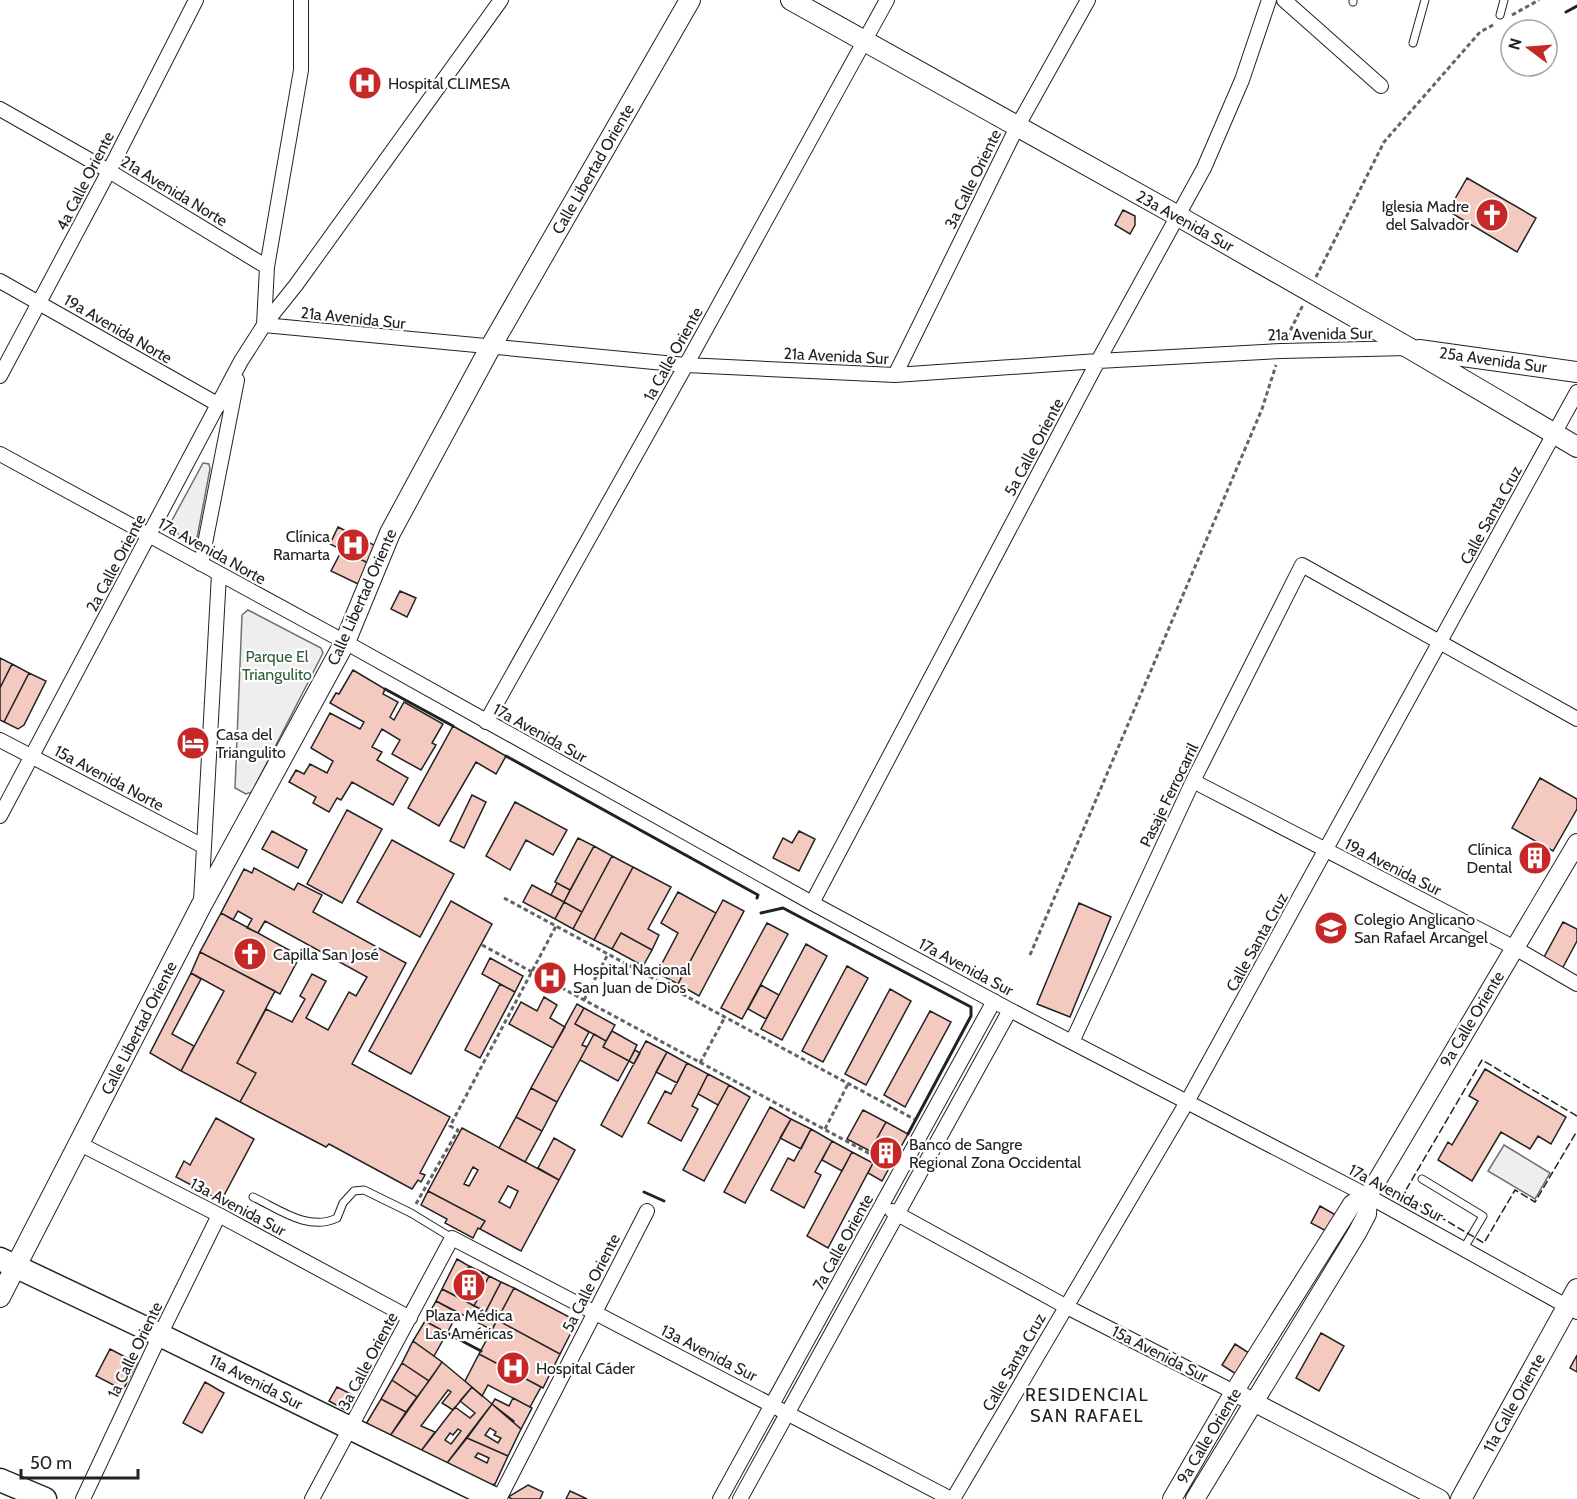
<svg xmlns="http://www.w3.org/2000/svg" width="1577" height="1499" font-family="Cabin,sans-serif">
	<rect width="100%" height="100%" fill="#fff"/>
	<!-- green -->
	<path fill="#eee" stroke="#6f6f6f" stroke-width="1.5" d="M203,463L209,464L210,469L197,538L196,540L190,541L170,529V524Z
		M248,610L321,648L323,653L252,792L246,794L235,788L242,615Z
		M1504,1145L1550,1173L1535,1199L1488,1171Z"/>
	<!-- building -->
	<path fill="#f3c9c0" stroke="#222" stroke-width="1.5" fill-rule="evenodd" d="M1467,178L1536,218L1517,252L1448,211Z
		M1123,210L1135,216V225L1130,234L1115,225Z
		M338,527L376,546L368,563L330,544Z
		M342,550L368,563L358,584L331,571Z
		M400,591L416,598L407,617L391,609Z
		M0,658L12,664L0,688Z
		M12,664L29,673L4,722L0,720V688Z
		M353,670L385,689L383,694L398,702L390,717L394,720L404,702L443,724L432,743L436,745L421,770L392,754L400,740L382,729L372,747L382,752L377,760L408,778L393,805L352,782L341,800L337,798L329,812L313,803L316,797L289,782L296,770L304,774L310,764L327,773L333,761L311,748L330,713L360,729L364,722L330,703L336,693L339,694Z
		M29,673L46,681L24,725L18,729L4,722Z
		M453,726L506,756L496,774L476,762L439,826L408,808Z
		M1540,778L1577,799V809L1553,851L1512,828Z
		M472,795L486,802L464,848L450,841Z
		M515,802L567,830L553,855L526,840L510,870L486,856Z
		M347,810L382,829L342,903L307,884Z
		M272,831L307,850L298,868L262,849Z
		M799,831L815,839L799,871L773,858L783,838L792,843Z
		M578,838L594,846L570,890L555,882Z
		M392,840L454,874L420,937L357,902Z
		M1529,844L1550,856L1541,872L1520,861Z
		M594,846L612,856L582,912L564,902Z
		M612,856L633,867L594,940L573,929Z
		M633,867L671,887L648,929L659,935L652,950L621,933L612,949L594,940Z
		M254,868L294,890L298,883L322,895L313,912L406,963L352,1064L450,1117L420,1173L425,1175L421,1182L418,1180L412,1189L329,1144L326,1147L240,1102L256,1073L237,1063L266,1009L292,1022L305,999L300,996L312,974L326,981L306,1018L328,1030L349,992L356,996L367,977L265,921L258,933L247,928L252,919L238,911L233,920L221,913L244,869L252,873Z
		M557,883L570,890L564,902L551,895Z
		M532,885L564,902L555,919L523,902Z
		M678,892L716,913L678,984L657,973L678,933L661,923Z
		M723,900L744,911L699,996L678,984Z
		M451,901L492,924L411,1074L369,1051Z
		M564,902L582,912L573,929L555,919Z
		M1079,903L1111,917L1070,1017L1037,1004Z
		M221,913L300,956L280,994L200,952Z
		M1563,922L1577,929V941L1562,969L1543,959Z
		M767,923L788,934L742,1019L721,1008Z
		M621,933L652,950L643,966L612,949Z
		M806,944L827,956L782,1040L761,1029Z
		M200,952L275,991L237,1063L256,1073L240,1102L181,1071L224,991L191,973Z
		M490,958L523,976L515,992L482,974Z
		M847,966L868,978L823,1062L802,1051Z
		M191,973L201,979L172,1034L194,1046L181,1071L150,1053Z
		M500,984L515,992L480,1058L465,1050Z
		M761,985L779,995L766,1019L748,1009Z
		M890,989L911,1001L866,1085L845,1074Z
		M544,997L557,1005L550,1018L565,1027L553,1048L509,1024L521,1002L537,1011Z
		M577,1004L584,1008L575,1024L589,1032L582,1045L587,1047L557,1102L531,1088Z
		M584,1008L615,1025L606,1041L575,1024Z
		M930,1011L951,1022L905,1107L884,1095Z
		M612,1031L637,1045L629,1061L603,1047Z
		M594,1034L606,1041L603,1047L629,1061L618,1081L580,1060Z
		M646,1041L667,1052L622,1137L601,1125Z
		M635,1050L640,1053L634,1064L629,1061Z
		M667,1052L687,1063L677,1083L656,1072Z
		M687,1063L708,1074L692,1106L698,1109L681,1141L648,1123L665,1091L671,1094Z
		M1485,1069L1566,1117L1551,1144L1538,1136L1530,1149L1501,1132L1472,1181L1438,1160L1448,1142L1452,1145L1478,1101L1469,1096Z
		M708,1074L729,1085L718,1105L698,1094Z
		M729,1085L750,1097L704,1181L683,1170Z
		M531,1088L557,1102L542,1131L516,1117Z
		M770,1107L791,1119L745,1203L724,1192Z
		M863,1110L886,1122L870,1151L847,1139Z
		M516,1117L542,1131L525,1162L499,1148Z
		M216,1118L254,1139L221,1201L176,1177L184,1161L190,1165Z
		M791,1119L811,1129L801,1149L780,1138Z
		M886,1122L908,1134L882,1181L868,1173L877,1155L870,1151Z
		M462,1128L559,1180L521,1251L480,1229L485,1221L428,1191ZM473,1167L478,1170L469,1186L464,1184ZM508,1186L518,1191L510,1208L499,1202Z
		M811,1129L832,1141L815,1172L821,1175L804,1208L771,1190L788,1158L794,1161Z
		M554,1138L575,1150L559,1180L538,1168Z
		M832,1141L852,1152L842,1171L822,1160Z
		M852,1152L873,1163L828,1248L807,1236Z
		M428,1191L485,1221L480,1229L478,1228L473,1238L445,1223L447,1219L421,1205Z
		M1320,1206L1339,1217L1330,1233L1311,1223Z
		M457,1259L469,1266L460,1284L466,1287L460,1298L442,1289Z
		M469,1266L482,1272L473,1288L481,1292L474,1306L460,1298L466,1287L460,1284Z
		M482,1272L489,1276L481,1292L473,1288Z
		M489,1276L501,1282L486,1311L474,1306Z
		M501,1282L514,1288L498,1318L486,1311Z
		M514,1288L573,1319L575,1325L560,1354L497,1320Z
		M442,1289L498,1318L492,1330L436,1301Z
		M436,1301L458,1313L447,1333L425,1321Z
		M497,1320L560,1354L543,1388L479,1354Z
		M425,1321L447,1333L434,1356L413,1341Z
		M1321,1333L1344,1346L1319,1391L1296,1378Z
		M413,1341L442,1362L429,1381L402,1363Z
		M1235,1344L1249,1353L1236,1374L1222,1365Z
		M110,1349L137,1363L123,1390L96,1376Z
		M479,1354L541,1387L530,1407L488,1385L482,1396L465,1381Z
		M1577,1355V1372L1570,1368Z
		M442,1362L472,1387L453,1410L442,1403L451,1392L448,1390L421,1426L435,1432L421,1451L390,1436Z
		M402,1363L429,1381L417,1397L392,1380Z
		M392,1380L417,1397L406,1412L381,1399Z
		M205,1382L224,1393L202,1433L183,1423Z
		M337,1387L355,1396L347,1411L329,1401Z
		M472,1387L492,1404L447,1463L421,1451L455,1407L470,1418L475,1413L460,1401ZM458,1429L461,1431L451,1444L445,1440L450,1433L453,1435Z
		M513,1398L532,1408L521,1429L513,1422L514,1421L492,1404L495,1399L509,1406Z
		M381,1399L406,1412L390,1436L366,1424Z
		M492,1404L521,1429L508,1456L467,1438ZM490,1428L496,1432L494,1435L501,1438L498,1443L485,1435Z
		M467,1438L508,1456L495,1484L490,1485L447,1463ZM478,1453L489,1458L487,1463L475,1457Z
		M528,1485L543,1492L540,1499H512L508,1497Z
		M570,1491L587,1499H566Z"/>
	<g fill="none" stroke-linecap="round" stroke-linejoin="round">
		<!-- service casing -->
		<g stroke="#222" stroke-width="9">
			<path id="service" d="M1353,2V0
				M1500,15L1504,0
				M1413,43L1425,0
				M1422,1179L1483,1216L1464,1248
				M253,1197C279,1209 308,1232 337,1218L343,1203L354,1191L364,1190L411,1213L452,1238"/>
		</g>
		<!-- minor casing -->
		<g stroke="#222" stroke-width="16">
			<path id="minor" d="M1284,0L1381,86
				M0,109L109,171L267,267
				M0,281L219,405
				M264,325L686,365L895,375L1098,361L1281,351L1408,348
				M264,325L267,267L301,70V0
				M895,375L1017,127L1088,0
				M0,376L109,171L196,0
				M0,454L345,642L812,903L1010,1010L1368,1196L1577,1312
				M201,564L237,380
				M486,722L686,365L887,0
				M0,740L203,846
				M1193,781L1515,948L1577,984
				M0,816L241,361L264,325L296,285L501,0
				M201,901L219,574
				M812,903L1098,361L1204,168L1242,80L1269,0
				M1072,1042L1193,781L1302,565L1577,719
				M80,1144L219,1215L410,1318
				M892,1211L1065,1306L1234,1392
				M83,1499L160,1335L219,1215
				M312,1499L452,1238L951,1499
				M499,1499L647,1211
				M720,1499L994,1001
				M740,1499L1010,1010
				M953,1499L1187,1102L1577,392"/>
		</g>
		<!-- tertiary casing -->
		<g stroke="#222" stroke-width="20">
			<path id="tertiary" d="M1242,1396L1440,1499
				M1172,1499L1234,1392L1352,1204L1368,1196
				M1195,1499L1357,1233L1367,1214L1368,1196L1577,843"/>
		</g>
		<!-- secondary casing -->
		<g stroke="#222" stroke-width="22">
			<path id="secondary" d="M791,0L1178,216L1409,348L1577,447
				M1419,350L1577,372
				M0,1297L201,906L345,642L390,533L490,348L690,0
				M1461,1499L1577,1289"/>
		</g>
		<!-- primary casing -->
		<g stroke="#222" stroke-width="25">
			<path id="primary" d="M0,1259L160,1335L495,1499
				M0,1480L45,1499"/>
		</g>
		<!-- path -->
		<path stroke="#646464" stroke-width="3" stroke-dasharray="4.5 3" stroke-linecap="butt" d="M1512,15L1539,0
			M1316,277L1384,142L1480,32L1495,24
			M1287,337L1303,305
			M504,898L914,1119
			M482,945L874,1156
			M1030,955L1262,409L1276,365
			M584,1000L608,954
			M700,1063L725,1017
			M825,1129L848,1084
			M416,1204L458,1130L450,1126L556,926"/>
		<!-- service -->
		<use href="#service" stroke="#fff" stroke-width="7"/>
		<!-- minor -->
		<use href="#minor" stroke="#fff" stroke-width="14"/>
		<!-- tertiary -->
		<use href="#tertiary" stroke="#fff" stroke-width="18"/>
		<!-- secondary -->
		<use href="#secondary" stroke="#fff" stroke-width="20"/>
		<!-- primary -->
		<use href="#primary" stroke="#fff" stroke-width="22"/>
		<!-- fence -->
		<path stroke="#222" stroke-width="1.5" stroke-dasharray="8 3" stroke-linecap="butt" d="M1577,1116L1482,1060L1403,1195L1484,1243L1515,1190L1535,1202L1577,1131"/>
		<!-- wall -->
		<path stroke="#222" stroke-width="3" d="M1566,12L1577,6
			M385,689L453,726
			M506,756L758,895L757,898
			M761,913L783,908L971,1007V1016L908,1134
			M644,1192L664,1201
			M447,1333L481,1351"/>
	</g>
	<!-- icons -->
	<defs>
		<g id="hospital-disc" transform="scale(1.725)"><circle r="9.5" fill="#c62828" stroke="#fff"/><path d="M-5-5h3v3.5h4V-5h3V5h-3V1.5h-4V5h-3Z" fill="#fff"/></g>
		<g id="church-disc" transform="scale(1.725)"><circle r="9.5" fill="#c62828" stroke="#fff"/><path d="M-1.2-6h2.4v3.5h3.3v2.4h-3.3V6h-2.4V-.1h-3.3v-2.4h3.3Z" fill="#fff"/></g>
		<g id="hotel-disc" transform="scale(1.725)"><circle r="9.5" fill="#c62828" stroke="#fff"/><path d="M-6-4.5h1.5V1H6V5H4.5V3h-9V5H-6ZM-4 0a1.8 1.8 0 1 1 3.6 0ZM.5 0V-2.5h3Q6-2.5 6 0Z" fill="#fff"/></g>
		<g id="building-disc" transform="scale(1.725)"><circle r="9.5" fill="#c62828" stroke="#fff"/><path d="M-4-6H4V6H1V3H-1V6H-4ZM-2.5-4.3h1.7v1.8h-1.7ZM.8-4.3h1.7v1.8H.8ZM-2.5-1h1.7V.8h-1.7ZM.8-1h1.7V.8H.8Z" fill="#fff"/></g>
		<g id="school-disc" transform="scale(1.725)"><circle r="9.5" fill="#c62828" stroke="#fff"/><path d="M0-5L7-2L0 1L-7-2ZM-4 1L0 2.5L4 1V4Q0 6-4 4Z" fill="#fff"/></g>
	</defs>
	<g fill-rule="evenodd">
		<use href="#hospital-disc" x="365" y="83"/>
		<use href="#church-disc" x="1492" y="215"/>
		<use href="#hospital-disc" x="353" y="545"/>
		<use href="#hotel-disc" x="193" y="743"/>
		<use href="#building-disc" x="1535" y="858"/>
		<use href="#school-disc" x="1331" y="928"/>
		<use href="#church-disc" x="250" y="954"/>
		<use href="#hospital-disc" x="550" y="978"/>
		<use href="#building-disc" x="886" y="1153"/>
		<use href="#building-disc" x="469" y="1285"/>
		<use href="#hospital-disc" x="513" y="1368"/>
	</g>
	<g text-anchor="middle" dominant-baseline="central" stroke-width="4.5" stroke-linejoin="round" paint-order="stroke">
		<!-- poi labels -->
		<g font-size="16" fill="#222" stroke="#fff" text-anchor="start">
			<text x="388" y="83">Hospital CLIMESA</text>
			<text x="1469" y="206" text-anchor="end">Iglesia Madre<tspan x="1469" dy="18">del Salvador</tspan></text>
			<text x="330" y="536" text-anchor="end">Clínica<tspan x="330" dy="18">Ramarta</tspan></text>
			<text x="216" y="734">Casa del<tspan x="216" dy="18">Triangulito</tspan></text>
			<text x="1512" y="849" text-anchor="end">Clínica<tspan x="1512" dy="18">Dental</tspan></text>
			<text x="1354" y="919">Colegio Anglicano<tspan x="1354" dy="18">San Rafael Arcangel</tspan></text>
			<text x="273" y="954">Capilla San José</text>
			<text x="573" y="969">Hospital Nacional<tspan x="573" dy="18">San Juan de Dios</tspan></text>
			<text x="909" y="1144">Banco de Sangre<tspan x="909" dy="18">Regional Zona Occidental</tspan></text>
			<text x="469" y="1315" text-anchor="middle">Plaza Médica<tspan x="469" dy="18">Las Américas</tspan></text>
			<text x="536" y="1368">Hospital Cáder</text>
		</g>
		<!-- street labels -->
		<g font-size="16" fill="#222" stroke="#fff">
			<text transform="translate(593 169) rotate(-60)">Calle Libertad Oriente</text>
			<text transform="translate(973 179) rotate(-64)">3a Calle Oriente</text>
			<text transform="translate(85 181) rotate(-63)">4a Calle Oriente</text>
			<text transform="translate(174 191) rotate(31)">21a Avenida Norte</text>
			<text transform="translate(1185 221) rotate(29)">23a Avenida Sur</text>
			<text transform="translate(353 318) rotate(6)">21a Avenida Sur</text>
			<text transform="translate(118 329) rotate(30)">19a Avenida Norte</text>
			<text transform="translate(1320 334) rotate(-1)">21a Avenida Sur</text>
			<text transform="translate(673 354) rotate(-61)">1a Calle Oriente</text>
			<text transform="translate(836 356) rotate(3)">21a Avenida Sur</text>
			<text transform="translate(1493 360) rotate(8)">25a Avenida Sur</text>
			<text transform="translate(1034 447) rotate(-62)">5a Calle Oriente</text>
			<text transform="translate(1491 515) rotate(-61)">Calle Santa Cruz</text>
			<text transform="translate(212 551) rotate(29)">17a Avenida Norte</text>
			<text transform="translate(116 563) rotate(-62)">2a Calle Oriente</text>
			<text transform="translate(362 597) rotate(-66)">Calle Libertad Oriente</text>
			<text transform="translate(540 733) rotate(29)">17a Avenida Sur</text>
			<text transform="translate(109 778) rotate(28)">15a Avenida Norte</text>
			<text transform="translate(1169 795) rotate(-64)">Pasaje Ferrocarril</text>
			<text transform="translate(1393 867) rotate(27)">19a Avenida Sur</text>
			<text transform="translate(1257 942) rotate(-61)">Calle Santa Cruz</text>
			<text transform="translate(966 967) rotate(28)">17a Avenida Sur</text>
			<text transform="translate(1472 1019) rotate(-59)">9a Calle Oriente</text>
			<text transform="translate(139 1028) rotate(-63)">Calle Libertad Oriente</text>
			<text transform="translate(1396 1193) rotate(28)">17a Avenida Sur</text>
			<text transform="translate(238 1207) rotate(28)">13a Avenida Sur</text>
			<text transform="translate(843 1242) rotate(-61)">7a Calle Oriente</text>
			<text transform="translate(591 1283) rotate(-63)">5a Calle Oriente</text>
			<text transform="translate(135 1350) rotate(-64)">1a Calle Oriente</text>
			<text transform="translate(709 1353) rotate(27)">13a Avenida Sur</text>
			<text transform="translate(1160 1354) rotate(27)">15a Avenida Sur</text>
			<text transform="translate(368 1361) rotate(-62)">3a Calle Oriente</text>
			<text transform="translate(1014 1362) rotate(-60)">Calle Santa Cruz</text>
			<text transform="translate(256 1382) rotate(27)">11a Avenida Sur</text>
			<text transform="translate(1514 1403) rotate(-61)">11a Calle Oriente</text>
			<text transform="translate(1209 1436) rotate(-59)">9a Calle Oriente</text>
		</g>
		<!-- park labels -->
		<g font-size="16" fill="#2f5e38" stroke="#fff">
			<text x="277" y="656">Parque El<tspan x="277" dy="18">Triangulito</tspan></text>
		</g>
		<!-- neighbourhood labels -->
		<g font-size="18" letter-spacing="1.5" fill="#222" stroke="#fff">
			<text x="1087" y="1395">RESIDENCIAL<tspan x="1087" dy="21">SAN RAFAEL</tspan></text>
		</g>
	</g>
	<!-- north arrow -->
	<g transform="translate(1529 48) rotate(286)"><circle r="28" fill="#ffffff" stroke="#a7a7a7" stroke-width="1.5"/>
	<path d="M0-4.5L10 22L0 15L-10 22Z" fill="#c62828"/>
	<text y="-9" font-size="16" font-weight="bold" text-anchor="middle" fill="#222222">N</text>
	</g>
	<!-- scale -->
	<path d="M21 1469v9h117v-9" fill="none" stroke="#222222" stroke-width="3"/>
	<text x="30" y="1469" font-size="18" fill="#222222" stroke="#ffffff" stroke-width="4.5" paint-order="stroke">50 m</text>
</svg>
